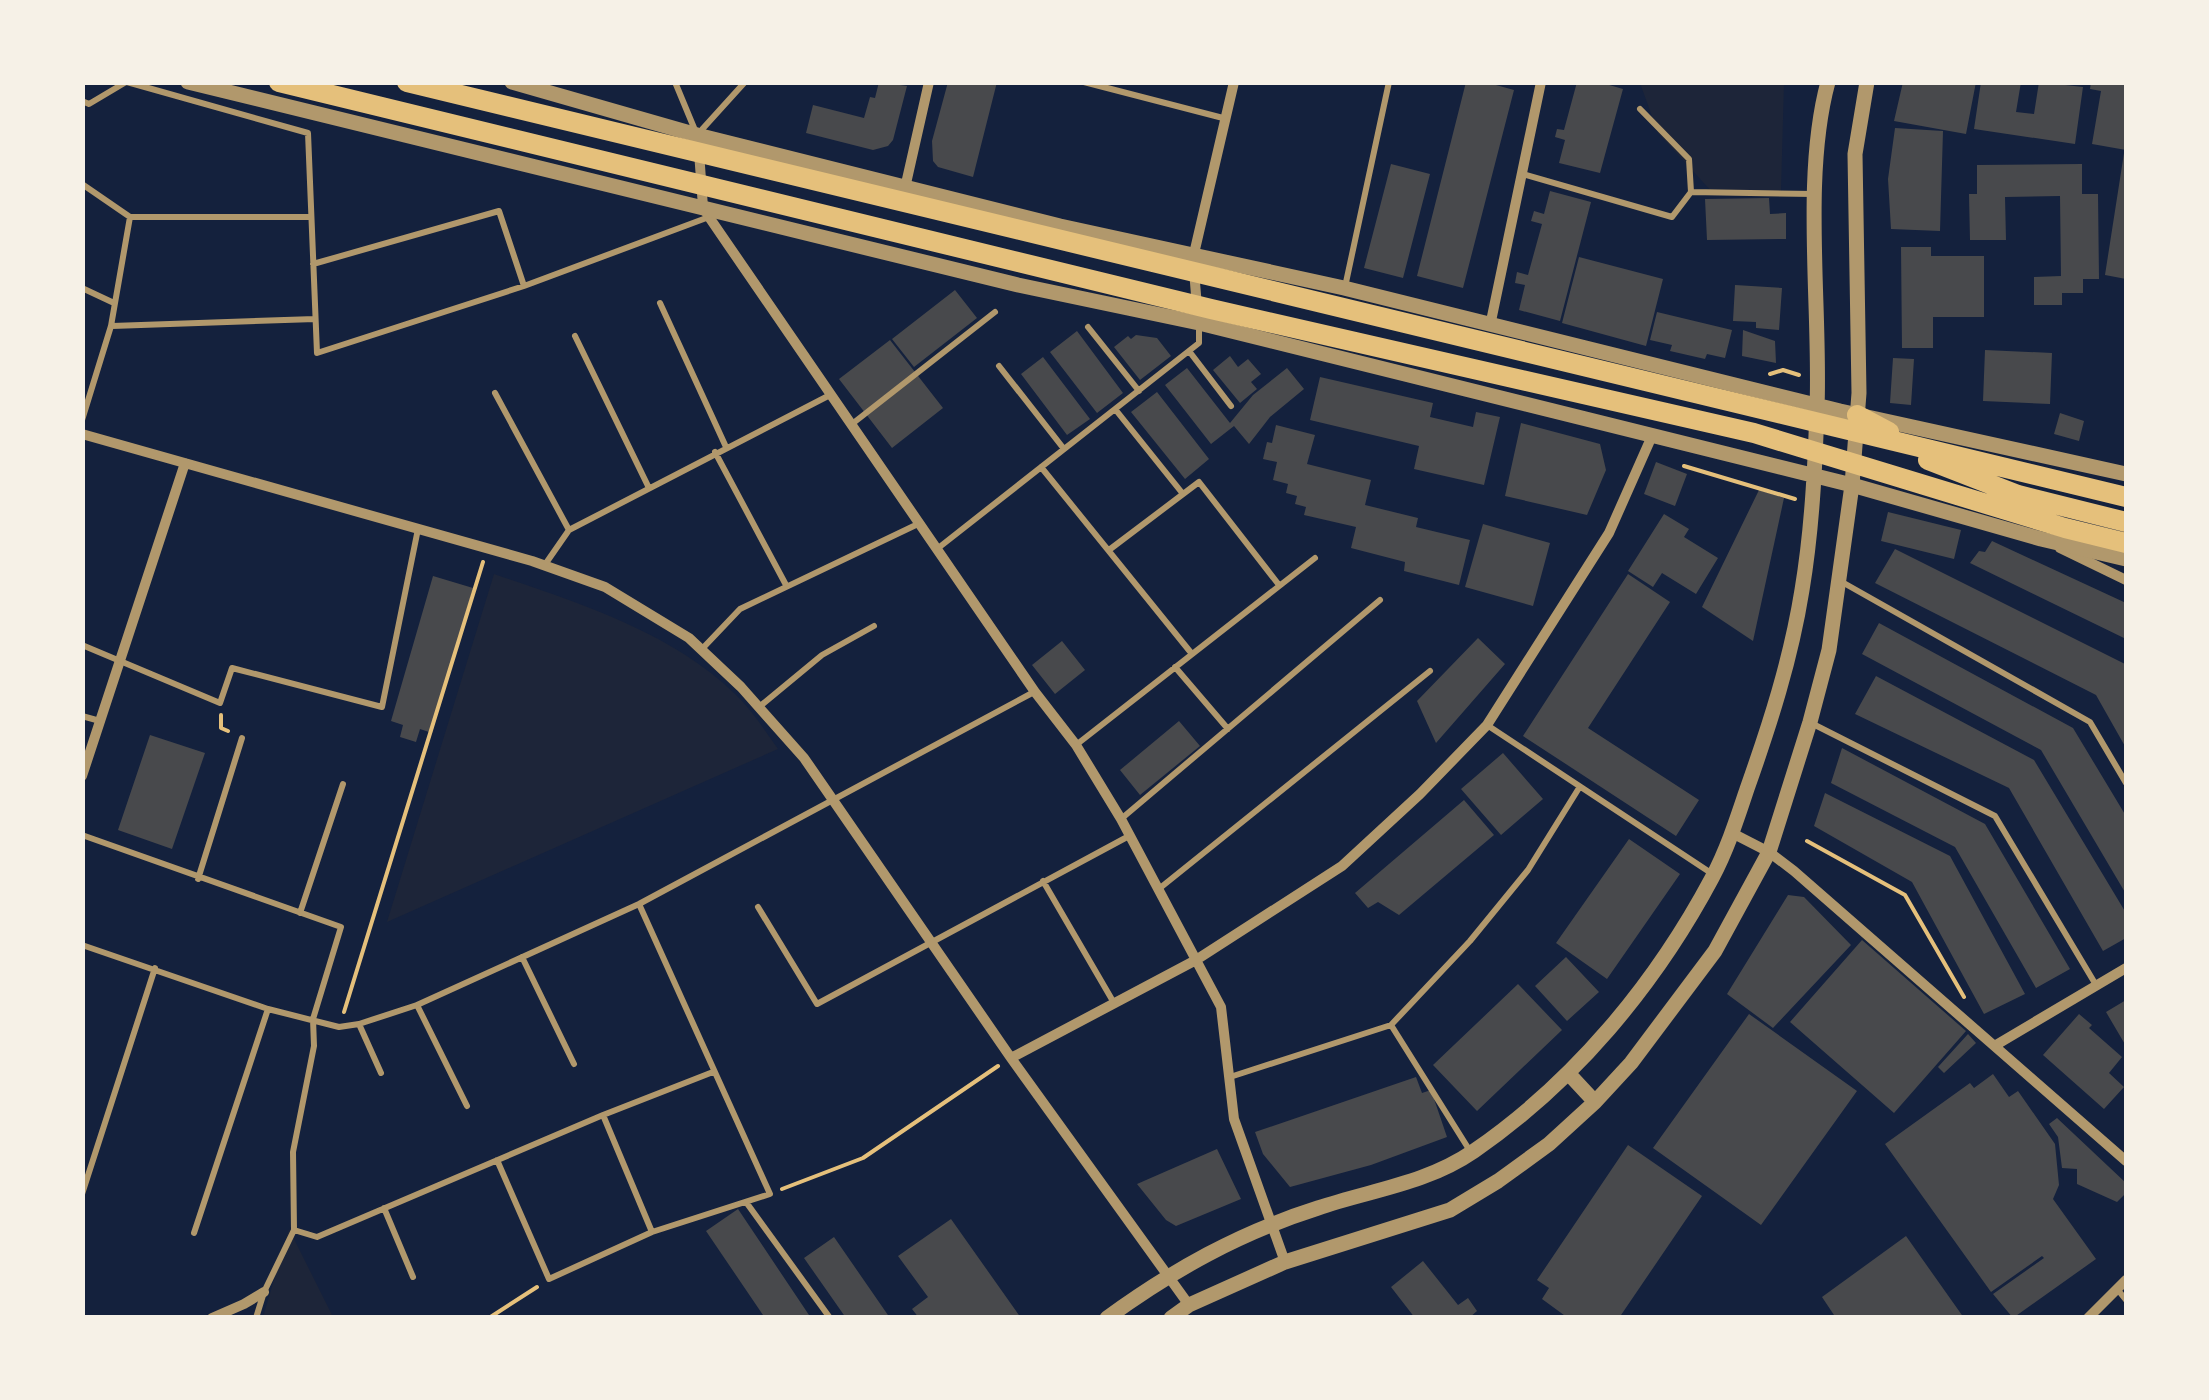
<svg xmlns="http://www.w3.org/2000/svg" width="2209" height="1400" font-family="Karla,sans-serif">
	<rect width="100%" height="100%" fill="#14213d"/>
	<!-- green -->
	<path fill="#1d2539" d="M1640,83H1784L1781,191L1713,193L1658,133Z
		M494,574C576,602 672,632 735,694C752,710 765,731 778,749L387,922Z
		M289,1229L333,1317H263Z"/>
	<!-- building -->
	<path fill="#48494c" d="M879,82L907,86L893,140L888,146L873,150L806,133L813,105L864,118L870,97L875,98Z
		M948,82L963,85L964,82H997L973,177L938,167L933,161L932,141Z
		M1466,82H1485L1514,90L1463,288L1417,276Z
		M1577,82H1599L1623,89L1600,173L1559,163L1565,140L1555,137L1557,129L1564,130Z
		M1903,82H1976L1966,134L1894,121Z
		M1981,82H2021L2016,112L2034,114L2039,82L2083,87L2075,144L1974,129Z
		M2091,82H2126V150L2092,144L2101,91L2090,89Z
		M1895,128L1943,131L1940,231L1891,229L1888,179Z
		M2124,153H2126V279L2105,275Z
		M1391,164L1430,174L1403,278L1364,268Z
		M2082,164V194H2098L2099,279H2083V293H2062V305H2034V277L2061,276L2060,196L2005,197L2006,240H1970L1969,194H1977V165Z
		M1550,191L1591,202L1560,321L1519,310L1525,285L1515,283L1517,272L1528,275L1542,224L1531,221L1534,211L1544,214Z
		M1769,198L1770,214L1786,213V239L1707,240L1705,199Z
		M1901,247H1931V256H1984V317H1933V348H1902Z
		M1579,257L1663,279L1646,346L1562,323Z
		M1735,285L1782,288L1779,330L1756,328V322L1733,321Z
		M955,290L977,318L914,367L892,339Z
		M1657,312L1732,330L1725,358L1707,354L1705,359L1670,351L1672,345L1650,340Z
		M1743,330L1775,341L1776,363L1742,356Z
		M1077,331L1123,393L1097,413L1050,352Z
		M1136,335L1157,338L1171,356L1140,380L1114,347L1128,336L1131,339Z
		M890,340L943,408L892,448L839,379Z
		M1985,350L2052,353L2050,404L1983,401Z
		M1230,356L1238,367L1248,359L1261,374L1251,382L1257,389L1240,403L1213,370Z
		M1043,357L1090,419L1067,435L1021,374Z
		M1893,358L1914,359L1911,405L1890,403Z
		M1187,368L1230,423L1253,395L1287,368L1304,389L1270,417L1249,444L1234,426L1211,444L1165,385Z
		M1320,377L1433,403L1430,417L1473,427L1476,412L1500,417L1484,485L1414,469L1419,446L1310,420Z
		M1157,392L1209,459L1185,479L1131,412Z
		M2060,413L2084,421L2079,441L2054,434Z
		M1521,423L1600,444L1606,470L1587,515L1505,496Z
		M1276,425L1315,435L1307,464L1371,480L1365,505L1418,518L1416,527L1470,540L1459,585L1404,571L1405,562L1351,548L1356,527L1304,515L1306,507L1295,504L1297,496L1286,493L1288,484L1273,480L1277,462L1263,459L1267,442L1272,443Z
		M1656,462L1687,474L1675,506L1644,494Z
		M1759,490L1784,498L1753,641L1702,607Z
		M1888,512L1961,530L1954,559L1881,541Z
		M1664,514L1689,529L1684,537L1718,558L1696,594L1662,573L1653,587L1628,571Z
		M1483,524L1550,543L1533,606L1465,587Z
		M1992,541L2126,603V639L1970,563L1979,551L1985,552Z
		M1895,549L2125,664L2126,748L2096,695L1875,583Z
		M1628,574L1670,602L1588,728L1699,800L1676,836L1523,736Z
		M433,576L473,588L432,733L420,729L416,742L400,737L403,725L391,721Z
		M1879,623L2073,728L2126,816V894L2041,750L1862,654Z
		M1478,638L1505,664L1436,743L1417,701Z
		M1062,641L1085,670L1055,694L1032,665Z
		M1876,676L2034,760L2126,913V938L2103,951L2009,788L1855,714Z
		M1179,721L1200,746L1140,795L1120,770Z
		M150,735L205,753L172,849L118,830Z
		M1842,748L1985,824L2070,969L2036,988L1955,847L1831,783Z
		M1503,753L1543,799L1501,835L1461,789Z
		M1825,793L1950,856L2025,994L1984,1014L1912,882L1814,826Z
		M1464,800L1494,835L1399,915L1378,902L1368,908L1355,893Z
		M1629,839L1680,874L1607,979L1556,943Z
		M1788,895L1804,897L1851,945L1773,1028L1727,994Z
		M1862,940L1966,1031L1894,1113L1790,1022Z
		M1566,957L1599,992L1567,1021L1535,986Z
		M1518,984L1562,1030L1477,1111L1433,1065Z
		M2126,1000V1046L2106,1012Z
		M1749,1014L1857,1091L1761,1225L1653,1148Z
		M2079,1014L2092,1025L2089,1028L2122,1057L2109,1073L2124,1087L2104,1109L2043,1055Z
		M1968,1034L1976,1043L1944,1073L1938,1067Z
		M1993,1074L2009,1097L2018,1091L2055,1144L2059,1185L2053,1199L2096,1259L2013,1318L1993,1294L2044,1258L2042,1256L1991,1292L1885,1144L1970,1083L1974,1088Z
		M1416,1077L1422,1093L1431,1090L1447,1137L1371,1165L1290,1187L1263,1154L1255,1132Z
		M2057,1118L2126,1183V1193L2117,1202L2077,1184V1169L2062,1168L2058,1137L2049,1124Z
		M1628,1145L1702,1196L1619,1318H1568L1542,1299L1549,1288L1537,1280Z
		M1217,1149L1241,1199L1176,1226L1166,1220L1137,1184Z
		M738,1209L811,1318H765L706,1231Z
		M951,1219L1021,1318H919L912,1309L928,1297L898,1256Z
		M1906,1236L1964,1318H1836L1822,1297Z
		M834,1237L890,1318H846L804,1258Z
		M1423,1261L1458,1305L1468,1298L1477,1311L1469,1318H1415L1391,1287Z"/>
	<g fill="none" stroke-linecap="round" stroke-linejoin="round">
		<!-- path -->
		<path stroke="#e5c07b" stroke-width="4" d="M1770,374L1783,370L1799,375
			M1684,466L1795,499
			M221,715V728L228,731
			M1807,841L1905,895L1964,997
			M344,1012L483,562
			M782,1189L863,1158L998,1066
			M489,1318L537,1287"/>
		<!-- service -->
		<path stroke="#b1986c" stroke-width="6" d="M127,82L308,133L317,353L524,286L709,217
			M675,82L697,135L745,82
			M1084,82L1223,118
			M82,101L89,104L126,82
			M1523,174L1672,217L1691,192L1689,159L1640,109
			M82,184L130,217H311
			M1691,192L1814,194
			M313,264L499,211L524,286
			M1345,287L1389,82
			M82,288L114,303
			M660,303L726,447
			M112,326L315,319
			M1088,327L1139,391
			M575,336L648,486
			M1189,351L1231,406
			M999,366L1064,449
			M495,393L569,530
			M1115,409L1183,494
			M82,420L111,326L130,217
			M852,424L995,312
			M715,452L786,585
			M1041,467L1192,654
			M937,549L1199,343V324
			M1109,550L1199,482L1279,585
			M544,566L569,530L830,395
			M1842,582L2090,722L2126,783
			M82,645L220,703L232,668L382,707L418,529
			M702,649L740,609L918,524
			M1175,667L1228,729
			M759,707L822,655L874,626
			M82,716L100,721
			M1811,723L1995,816L2096,985
			M1487,725L1711,873
			M1076,745L1315,558
			M1121,819L1380,600
			M82,835L341,927L313,1019L314,1046L293,1152L294,1230L264,1292L256,1318
			M198,879L242,738
			M1043,881L1114,1003
			M1160,888L1430,671
			M758,907L817,1004L1129,836
			M300,913L343,784
			M82,945L268,1009L339,1027L359,1024L417,1005L639,904L1034,692
			M522,957L574,1064
			M417,1005L467,1106
			M359,1024L381,1073
			M1391,1025L1470,1151
			M1230,1077L1391,1025L1470,941L1528,870L1579,788
			M603,1115L652,1232
			M497,1160L549,1279L652,1232L770,1194L639,904
			M82,1194L155,968
			M746,1202L830,1318
			M384,1208L413,1277
			M294,1230L317,1237L603,1115L713,1072
			M194,1233L268,1009
			M2118,1290L2126,1300"/>
		<!-- minor -->
		<path stroke="#b1986c" stroke-width="10" d="M699,152L703,207L709,217L1035,692L1076,745L1121,819L1221,1007L1234,1119L1285,1262
			M905,188L929,82
			M1197,307L1193,258L1234,82
			M1490,326L1541,82
			M82,434L532,561L605,587L689,638L741,687L804,758L1011,1058L1189,1305
			M2060,548L2126,580
			M82,776L185,463
			M1732,833L1769,852L1794,871L2126,1161
			M1996,1045L2126,968
			M1011,1058L1196,960L1342,866L1420,794L1487,725L1609,533L1652,436
			M212,1318L244,1304L264,1292
			M2088,1318L2126,1280"/>
		<!-- tertiary -->
		<path stroke="#b1986c" stroke-width="15" d="M188,82L1018,285L1199,323L1852,485L2041,539L2126,559
			M512,82L697,135L1060,226L1344,288L1840,411L2126,474
			M1569,1074L1595,1102
			M1107,1318C1173,1270 1239,1233 1318,1208C1371,1190 1426,1184 1474,1151C1574,1082 1655,985 1712,878C1727,850 1737,819 1747,789C1770,724 1791,659 1802,590C1812,530 1815,468 1817,408C1821,309 1802,177 1828,82
			M1171,1318L1189,1305L1285,1262L1450,1210L1498,1181L1549,1144L1595,1102L1631,1063L1715,951L1769,852L1810,722L1829,650L1852,485L1859,393L1855,154L1867,82"/>
		<!-- trunk -->
		<path stroke="#e5c07b" stroke-width="20" d="M279,82L1211,309L1754,433L2065,528L2126,543
			M407,82L2126,497
			M1857,415L1889,432
			M1928,460L2018,495L2126,522"/>
	</g>
	<!-- border -->
	<rect width="2209" height="1400" fill="none" stroke="#f6f1e7" stroke-width="170"/>
</svg>
